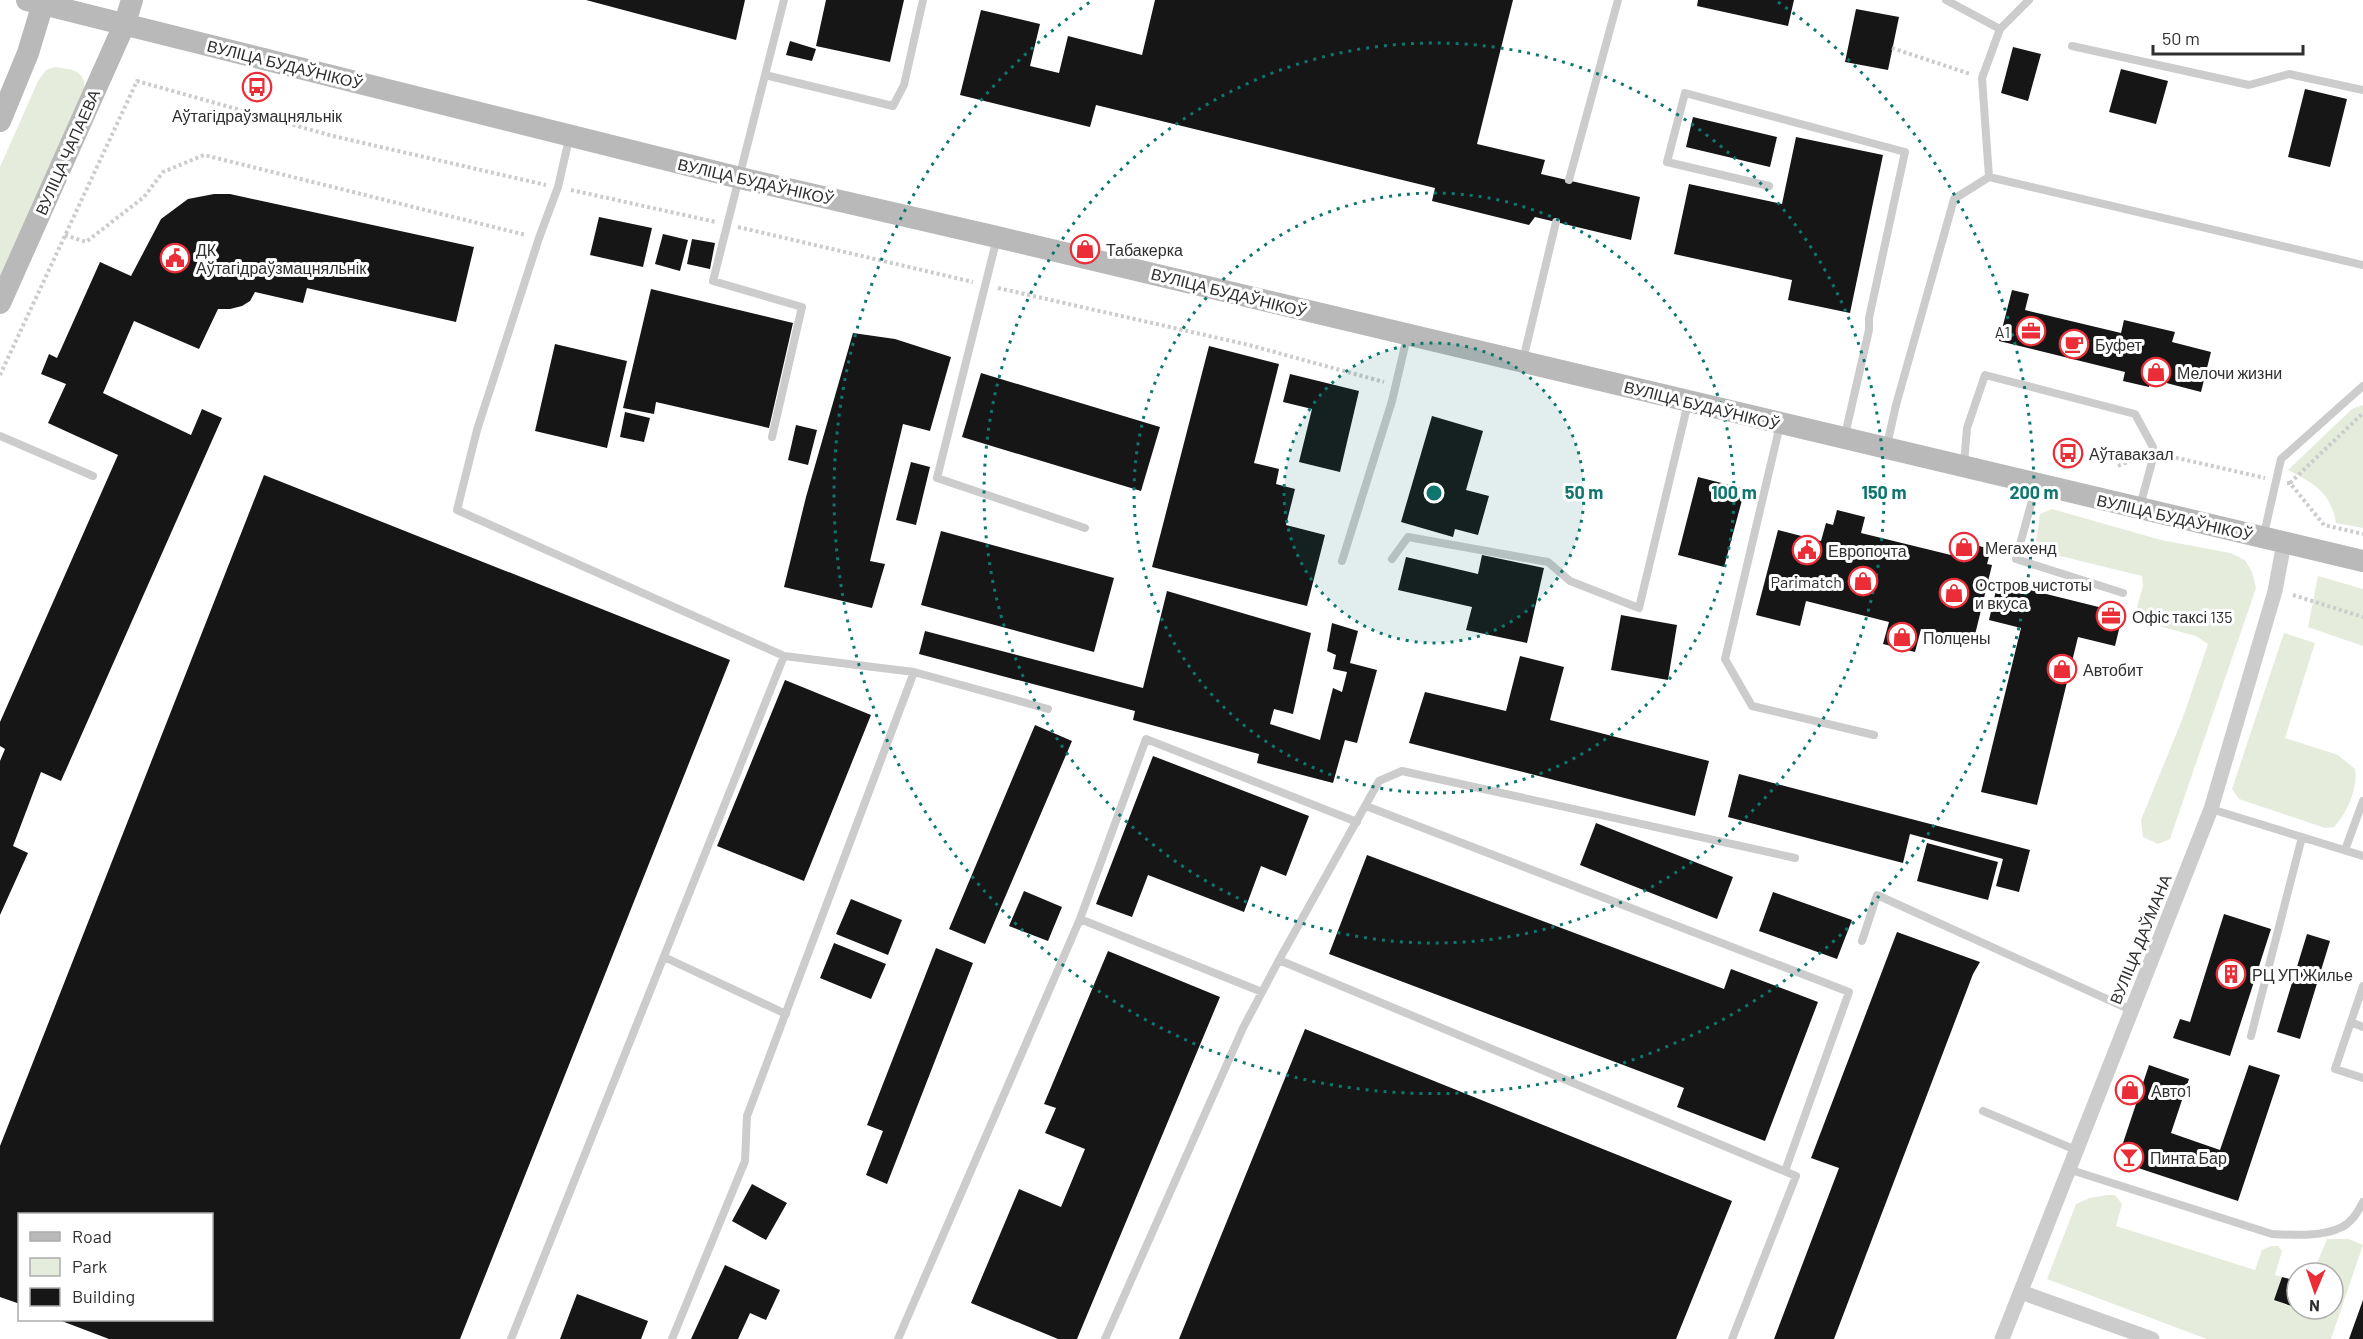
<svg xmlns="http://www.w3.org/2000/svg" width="2363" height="1339" font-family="Barlow,sans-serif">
	<rect width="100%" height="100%" fill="#fff"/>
	<!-- green -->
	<path fill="#e5ecdc" d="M55,67C76,70 87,71 84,95L0,282V167L38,81L46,70Z
		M2363,405V528L2336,523C2331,492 2313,483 2288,470L2352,409Z
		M2052,509L2161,540L2230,553L2245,560L2252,572L2256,588L2170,839L2158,844L2143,837L2141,820L2182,720L2208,644L2196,636L2159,626L2137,607L2143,586L2142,576L2056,555L2036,541L2040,514Z
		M2318,576L2363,589V646L2308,627Z
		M2284,633L2315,643L2285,738L2338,755L2355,769C2358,789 2347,813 2334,827L2325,828L2239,799L2232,789Z
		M2107,1195H2115L2122,1204L2116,1226L2255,1270L2262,1250L2271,1246H2278L2282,1251L2275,1275L2282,1277L2274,1300L2297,1309H2333V1273H2313L2327,1239H2349L2363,1245L2331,1339H2207L2047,1279L2076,1204L2090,1198Z"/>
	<!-- building -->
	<path fill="#161616" d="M586,0H745L736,40Z
		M826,0H904L890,62L816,46Z
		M1155,0H1513L1477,144L1545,160L1541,174L1640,197L1631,240L1535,217L1529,225L1432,201L1435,188L1096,105L1090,127L960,95L981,10L1040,24L1030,66L1059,73L1068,36L1142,55Z
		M1698,0H1794L1788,26L1697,6Z
		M1856,9L1899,17L1888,70L1845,62Z
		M790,41L816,49L812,61L786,55Z
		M2013,47L2041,54L2028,101L2001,93Z
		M2121,69L2168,81L2156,124L2109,112Z
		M2305,89L2347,99L2330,167L2288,157Z
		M1693,117L1777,137L1770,167L1686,147Z
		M1796,137L1883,155L1850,313L1788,300L1792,280L1674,254L1689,184L1782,204Z
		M214,194H230L474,247L456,322L307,288L303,303L255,292L250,301L242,306L230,309H218L199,349L134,321L103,393L191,435L202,409L222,418L61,781L41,772L13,846L28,853L0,915V761L5,749L0,746V722L118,455L48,423L66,384L41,374L49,354L57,358L100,262L131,276L161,219L188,199Z
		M599,217L652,228L643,267L590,255Z
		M663,234L688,240L680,271L655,264Z
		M692,239L715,243L710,269L687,264Z
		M651,289L793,323L769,428L656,402L654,414L623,408Z
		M2012,290L2029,294L2025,310L2121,333L2124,320L2175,332L2172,342L2211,352L2201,392L2151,379L2149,387L2123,381L2125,372L1999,341Z
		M853,333L895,339L951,357L930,431L903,424L870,561L885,564L872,608L784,587L806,497Z
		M555,344L627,361L607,448L535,431Z
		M1209,346L1279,364L1254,463L1279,469L1276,484L1295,489L1286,525L1325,535L1307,606L1152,567Z
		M981,373L1160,427L1141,491L962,437Z
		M1290,374L1359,391L1340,472L1299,462L1312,409L1283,402Z
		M625,412L650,418L644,442L620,437Z
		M1432,416L1483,431L1466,490L1489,496L1478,535L1455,529L1453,537L1401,522Z
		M796,425L817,430L808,465L788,460Z
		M911,462L930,467L916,525L896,520Z
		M264,475L730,660L460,1339H109L59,1320H212V1214H20V1304L0,1297V1146Z
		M1698,477L1745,489L1724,567L1678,555Z
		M1837,510L1865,517L1861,533L1955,556L1959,541L1991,549L1987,564L1992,565L1973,643L1921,629L1915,652L1883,644L1889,622L1806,601L1800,626L1756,615L1778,530L1821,541L1826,523L1833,525Z
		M941,531L1114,578L1094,652L921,605Z
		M1482,555L1544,568L1527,643L1466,630L1472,607L1398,590L1406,557L1478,574Z
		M1998,582L2123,613L2115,646L2078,637L2037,805L1981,792L2021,628L1989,620Z
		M1167,591L1311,633L1293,714L1274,709L1270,724L1320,740L1333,688L1342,692L1347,672L1333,669L1336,655L1327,651L1332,623L1358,631L1350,663L1377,670L1357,743L1345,740L1333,783L1257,763L1259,754L1133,720L1135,711L919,654L925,631L1143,688Z
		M1621,615L1677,625L1668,680L1611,670Z
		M1520,656L1564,667L1550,720L1709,761L1695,816L1409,743L1425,692L1506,711Z
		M785,680L871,715L804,881L717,846Z
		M1035,725L1072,741L985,944L949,929Z
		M1153,756L1309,816L1286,876L1261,866L1244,912L1148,875L1132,917L1096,904Z
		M1739,774L2030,850L2019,892L1996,886L2003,859L1910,834L1903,863L1728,817Z
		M1596,823L1733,877L1717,919L1580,865Z
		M1927,843L1998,862L1988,900L1917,881Z
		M1367,855L1724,989L1731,969L1818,1002L1765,1141L1677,1107L1684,1088L1329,954Z
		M1024,891L1062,907L1048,941L1009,926Z
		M1773,892L1852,920L1837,959L1759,931Z
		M851,899L902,920L888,955L836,934Z
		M2224,914L2271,929L2230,1056L2173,1038L2180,1019L2190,1022Z
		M1897,932L1980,962L1973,974L1834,1339H1774L1839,1168L1811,1158Z
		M2307,934L2330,941L2300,1039L2277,1032Z
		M834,943L886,964L871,999L820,978Z
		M936,948L973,963L887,1184L866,1175L883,1131L867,1125Z
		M1108,951L1220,997L1077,1339H1058L971,1303L1019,1189L1061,1207L1085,1149L1045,1133L1056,1108L1044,1104Z
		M1305,1029L1732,1201L1676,1339H1179Z
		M2149,1065L2189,1079L2171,1133L2220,1150L2249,1065L2280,1075L2238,1201L2117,1161Z
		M752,1184L787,1203L766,1240L732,1221Z
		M725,1265L780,1290L766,1320L750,1313L738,1339H691Z
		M2282,1277L2297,1281V1308L2274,1300Z
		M577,1294L648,1321L641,1339H560Z
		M2363,1300V1339H2349Z"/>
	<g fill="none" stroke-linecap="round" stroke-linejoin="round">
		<!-- path -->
		<path stroke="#ccc" stroke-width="4" stroke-dasharray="3 3" stroke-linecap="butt" d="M1892,48L1970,74
			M571,190L716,222
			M738,227L973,282
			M65,235L86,242L144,197L163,172L204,155L526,235
			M998,288L1249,345L1384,382
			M0,375L137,81L333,136L546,185
			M2164,455L2265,478
			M2118,466L2140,457
			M2064,469L2068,453
			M2287,483H2290L2324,525L2363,534
			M2290,483L2363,413
			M2293,595L2363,617"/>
		<!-- lane -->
		<path stroke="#ccc" stroke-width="8" d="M1946,0L2000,29
			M2072,46L2249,85L2289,74L2363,90
			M765,75L893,106L904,85L923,0
			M569,139L558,187L539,238L477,430L457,510L784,656L914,672L1048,709
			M1989,177L1982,78L2000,29L2029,0
			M1569,180L1618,0
			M1769,186L1667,162L1685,93L1905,152L1869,318V330L1845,435
			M997,238L937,478L1085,528
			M1523,360L1556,222
			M1780,425L1725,659L1752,706L1874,735
			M0,436L93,476
			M772,437L802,307L713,281L784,0
			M1887,445L1896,405L1954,199L1989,177L2363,265
			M1964,464L1967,428L1985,375L2135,414L2153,447L2152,462L2140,506
			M2036,486L2016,559L2123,593
			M2264,534L2281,459L2363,386
			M1392,559L1408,537L1548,562L1570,581L1639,608L1688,403
			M1342,561L1392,401L1407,337
			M1366,806L1849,992L1785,1171
			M2211,809L2363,856
			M2345,850L2363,801
			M1080,919L1262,992
			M1862,941L1877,895L2131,1010
			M664,957L786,1014
			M1279,960L1379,781L1402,771L1795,858
			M2363,986L2335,1069L2363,1078
			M2351,1022L2363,1027
			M2251,1036L2302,837
			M1983,1111L2076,1150
			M2068,1169L2272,1234C2293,1235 2323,1237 2342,1227C2351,1223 2359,1210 2363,1202
			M511,1339L784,656
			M672,1339L745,1161L747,1116L914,672
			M898,1339L1080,919L1146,739L1357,822
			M1105,1339L1243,1028L1279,960L1796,1176L1732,1339"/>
		<!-- street -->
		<path stroke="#ccc" stroke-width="15" d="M2021,1292L2152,1339
			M2002,1339L2211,809L2275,591L2284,543"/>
		<!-- secondary -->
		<path stroke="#b9b9b9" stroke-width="22" d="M27,0L740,178L997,237L2363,561
			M0,121L28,53L44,0
			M0,303L125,23L132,0"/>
	</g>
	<!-- distance rings -->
	<circle cx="1434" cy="493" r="150" fill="#0f766e" fill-opacity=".12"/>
	<g fill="none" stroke="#0f766e" stroke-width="3" stroke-dasharray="3 6">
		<circle cx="1434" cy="493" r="150"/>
		<circle cx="1434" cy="493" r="300"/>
		<circle cx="1434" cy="493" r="450"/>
		<path d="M1778 2A600 600 0 1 1 1090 2"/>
	</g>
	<!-- icons -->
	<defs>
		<g id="bus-ring" transform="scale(1.5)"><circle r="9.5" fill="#fff" stroke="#ea2d37" stroke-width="1.5"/><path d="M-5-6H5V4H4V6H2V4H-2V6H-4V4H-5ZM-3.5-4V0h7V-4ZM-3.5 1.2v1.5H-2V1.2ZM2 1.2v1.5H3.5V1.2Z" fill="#ea2d37"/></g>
		<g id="shop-ring" transform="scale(1.5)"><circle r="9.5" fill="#fff" stroke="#ea2d37" stroke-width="1.5"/><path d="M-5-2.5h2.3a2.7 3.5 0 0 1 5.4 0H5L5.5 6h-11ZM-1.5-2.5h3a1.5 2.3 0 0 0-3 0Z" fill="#ea2d37"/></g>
		<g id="civic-ring" transform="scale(1.5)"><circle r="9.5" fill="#fff" stroke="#ea2d37" stroke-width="1.5"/><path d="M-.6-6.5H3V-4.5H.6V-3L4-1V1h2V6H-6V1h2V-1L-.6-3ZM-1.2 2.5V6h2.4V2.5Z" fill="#ea2d37"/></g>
		<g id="office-ring" transform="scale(1.5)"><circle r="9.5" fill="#fff" stroke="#ea2d37" stroke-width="1.5"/><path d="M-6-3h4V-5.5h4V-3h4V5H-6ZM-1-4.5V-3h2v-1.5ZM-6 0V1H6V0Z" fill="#ea2d37"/></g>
		<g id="cafe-ring" transform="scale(1.5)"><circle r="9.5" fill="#fff" stroke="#ea2d37" stroke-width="1.5"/><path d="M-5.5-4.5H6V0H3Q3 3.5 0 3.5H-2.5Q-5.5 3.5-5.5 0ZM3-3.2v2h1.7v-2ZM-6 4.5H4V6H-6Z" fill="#ea2d37"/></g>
		<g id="building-ring" transform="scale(1.5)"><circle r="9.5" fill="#fff" stroke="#ea2d37" stroke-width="1.5"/><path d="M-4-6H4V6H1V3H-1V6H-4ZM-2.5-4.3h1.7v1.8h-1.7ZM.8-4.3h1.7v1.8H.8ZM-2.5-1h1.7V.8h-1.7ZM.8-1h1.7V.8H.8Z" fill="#ea2d37"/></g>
		<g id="bar-ring" transform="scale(1.5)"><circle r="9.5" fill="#fff" stroke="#ea2d37" stroke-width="1.5"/><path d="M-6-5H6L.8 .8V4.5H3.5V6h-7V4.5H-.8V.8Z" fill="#ea2d37"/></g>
	</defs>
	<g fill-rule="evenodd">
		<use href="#bus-ring" x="257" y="87"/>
		<use href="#shop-ring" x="1085" y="249"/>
		<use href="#civic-ring" x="175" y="258"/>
		<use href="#office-ring" x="2031" y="331"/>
		<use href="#cafe-ring" x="2074" y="344"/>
		<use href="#shop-ring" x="2156" y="372"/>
		<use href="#bus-ring" x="2068" y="453"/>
		<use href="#shop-ring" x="1964" y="547"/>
		<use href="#civic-ring" x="1807" y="550"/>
		<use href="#shop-ring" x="1863" y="581"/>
		<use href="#shop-ring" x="1954" y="593"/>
		<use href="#office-ring" x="2111" y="616"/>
		<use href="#shop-ring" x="1902" y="637"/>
		<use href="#shop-ring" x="2062" y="669"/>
		<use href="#building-ring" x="2231" y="974"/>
		<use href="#shop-ring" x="2130" y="1090"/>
		<use href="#bar-ring" x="2129" y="1157"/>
	</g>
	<g text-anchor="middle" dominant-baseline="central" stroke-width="6" stroke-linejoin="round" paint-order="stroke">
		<!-- street labels -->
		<g font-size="16" fill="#2f2f2f" stroke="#fff">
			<text transform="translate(285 64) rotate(14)">ВУЛІЦА БУДАЎНІКОЎ</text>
			<text transform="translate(67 152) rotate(-66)">ВУЛІЦА ЧАПАЕВА</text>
			<text transform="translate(756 181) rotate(13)">ВУЛІЦА БУДАЎНІКОЎ</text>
			<text transform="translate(1229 292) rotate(14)">ВУЛІЦА БУДАЎНІКОЎ</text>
			<text transform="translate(1702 405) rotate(14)">ВУЛІЦА БУДАЎНІКОЎ</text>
			<text transform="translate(2175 517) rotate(13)">ВУЛІЦА БУДАЎНІКОЎ</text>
			<text transform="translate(2140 939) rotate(-68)">ВУЛІЦА ДАЎМАНА</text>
		</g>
		<!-- poi labels -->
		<g font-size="16" fill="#2f2f2f" stroke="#fff" text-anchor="start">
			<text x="257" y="115" text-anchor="middle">Аўтагідраўзмацняльнік</text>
			<text x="196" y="249">ДК<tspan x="196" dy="18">Аўтагідраўзмацняльнік</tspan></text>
			<text x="1106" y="249">Табакерка</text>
			<text x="2010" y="331" text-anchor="end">A1</text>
			<text x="2095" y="344">Буфет</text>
			<text x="2177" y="372">Мелочи жизни</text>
			<text x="2089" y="453">Аўтавакзал</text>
			<text x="1985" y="547">Мегахенд</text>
			<text x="1828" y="550">Европочта</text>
			<text x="1842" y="581" text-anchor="end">Parimatch</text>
			<text x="1975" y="584">Остров чистоты<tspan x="1975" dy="18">и вкуса</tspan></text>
			<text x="2132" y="616">Офіс таксі 135</text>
			<text x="1923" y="637">Полцены</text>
			<text x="2083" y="669">Автобит</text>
			<text x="2252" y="974">РЦ УП Жилье</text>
			<text x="2151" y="1090">Авто1</text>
			<text x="2150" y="1157">Пинта Бар</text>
		</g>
	</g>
	<circle cx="1434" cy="493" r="9" fill="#0f766e" stroke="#fff" stroke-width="3"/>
	<g font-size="18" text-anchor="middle" font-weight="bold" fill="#0f766e" stroke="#fff" stroke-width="6" stroke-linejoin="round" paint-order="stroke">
		<text x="1584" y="499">50 m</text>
		<text x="1734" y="499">100 m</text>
		<text x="1884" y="499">150 m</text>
		<text x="2034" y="499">200 m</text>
	</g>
	<!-- legend -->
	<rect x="18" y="1213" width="195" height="108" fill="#ffffff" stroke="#acacac" stroke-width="1.5"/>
	<rect x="30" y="1232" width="30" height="9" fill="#b9b9b9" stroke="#acacac" stroke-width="1.5"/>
	<text x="72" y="1243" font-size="18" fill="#2f2f2f">Road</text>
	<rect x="30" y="1258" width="30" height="18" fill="#e5ecdc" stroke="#acacac" stroke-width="1.5"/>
	<text x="72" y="1273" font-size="18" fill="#2f2f2f">Park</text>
	<rect x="30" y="1288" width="30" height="18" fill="#161616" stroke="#acacac" stroke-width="1.5"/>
	<text x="72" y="1303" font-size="18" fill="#2f2f2f">Building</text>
	<!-- north arrow -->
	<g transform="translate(2315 1291) rotate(182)"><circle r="28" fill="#ffffff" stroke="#acacac" stroke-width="1.5"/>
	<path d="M0-4.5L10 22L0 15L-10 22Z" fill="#ea2d37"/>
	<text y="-9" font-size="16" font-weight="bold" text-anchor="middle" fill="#2f2f2f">N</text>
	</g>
	<!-- scale -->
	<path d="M2153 45v9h150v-9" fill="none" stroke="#2f2f2f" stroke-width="3"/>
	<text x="2162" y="45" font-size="18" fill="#2f2f2f" stroke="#ffffff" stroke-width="4.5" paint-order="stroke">50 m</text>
</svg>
